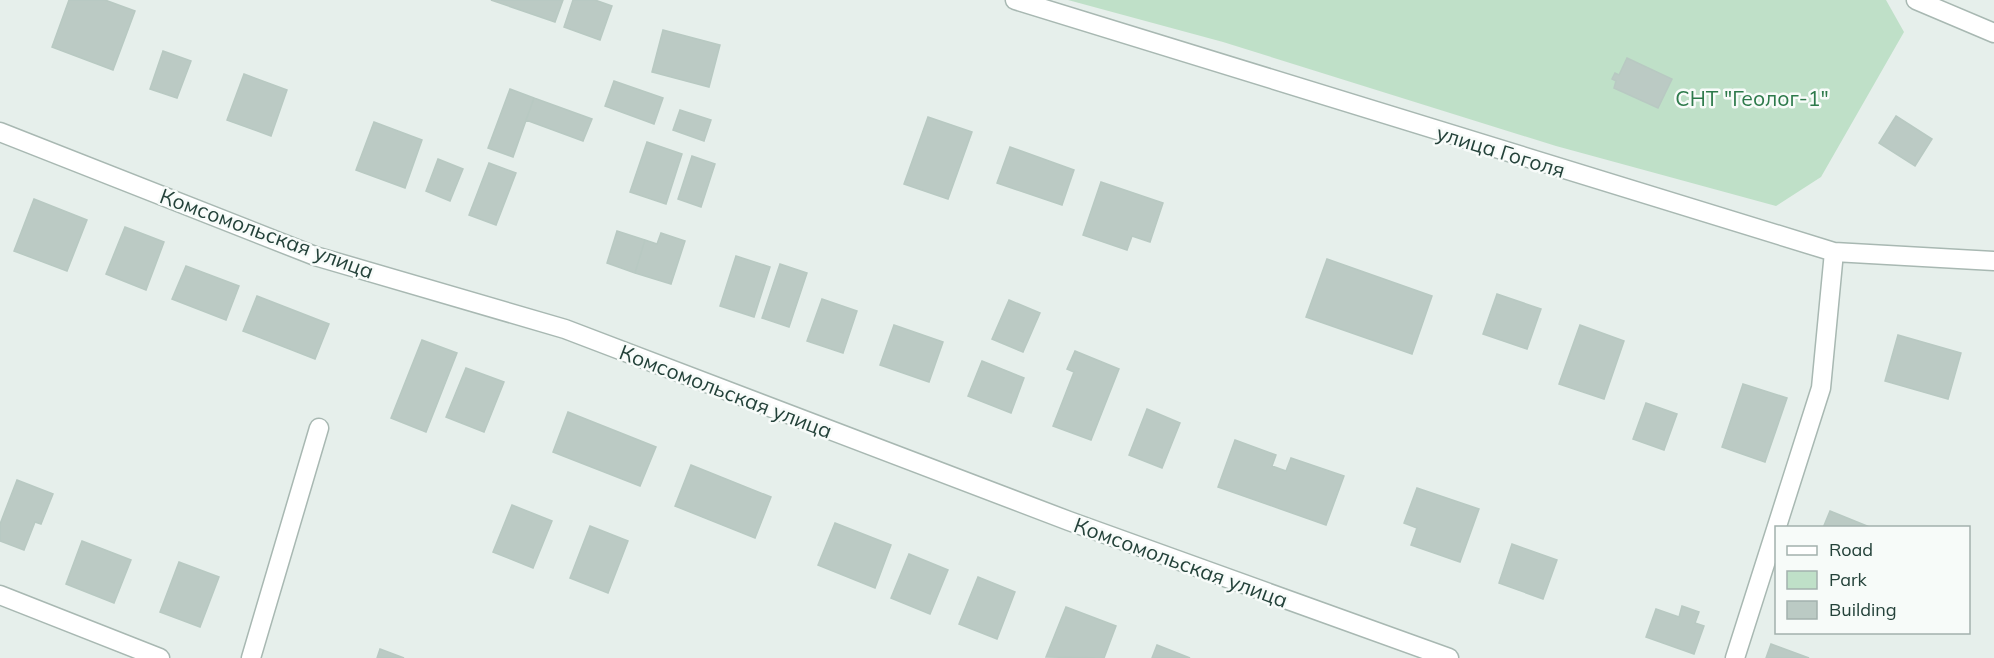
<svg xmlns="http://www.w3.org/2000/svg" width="1994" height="658" font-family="Mulish,sans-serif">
	<rect width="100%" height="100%" fill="#e6efeb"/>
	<!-- green -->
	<path fill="#bfe0c8" d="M1068,0H1886L1904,32L1821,177L1776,206L1556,146L1223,42Z"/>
	<!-- building -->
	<path fill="#bbcac4" stroke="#b8c9c2" stroke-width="1.5" d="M69,0H105L135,11L113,70L52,47Z
		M491,0H563L555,22Z
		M573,0H595L612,6L600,40L564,27Z
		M663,30L720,45L709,87L652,72Z
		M163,51L191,61L177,98L150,89Z
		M1627,58L1672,79L1658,108L1614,88L1616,81L1612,79L1615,73L1619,75Z
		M244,74L287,90L271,136L227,120Z
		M614,81L663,98L654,124L605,106Z
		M510,89L534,98L513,157L488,148Z
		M534,98L592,119L583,141L526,120Z
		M680,110L711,120L704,141L673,130Z
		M1896,116L1932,139L1915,166L1879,143Z
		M928,117L972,132L948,199L904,184Z
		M374,122L422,140L405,188L356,170Z
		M647,142L682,154L666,204L630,192Z
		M1010,147L1074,170L1062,205L997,183Z
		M692,156L715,164L701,207L678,199Z
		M438,159L463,169L450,201L426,191Z
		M489,163L516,173L496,225L469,215Z
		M1101,182L1163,203L1150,242L1132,236L1127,250L1083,235Z
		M34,199L87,220L67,271L14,251Z
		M125,227L164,242L146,290L106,274Z
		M617,231L645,240L635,273L607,263Z
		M661,233L685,241L671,284L635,273L645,240L657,244Z
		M736,256L770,267L754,317L720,306Z
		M1327,259L1432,296L1412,354L1306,317Z
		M780,264L807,273L789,327L762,318Z
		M186,266L239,286L226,320L172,299Z
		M1497,294L1541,309L1527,349L1483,334Z
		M257,296L329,324L315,359L243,331Z
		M822,299L857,311L843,353L807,341Z
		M1009,300L1040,313L1023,352L992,339Z
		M894,325L943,342L929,382L880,365Z
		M1580,325L1624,341L1604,399L1559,384Z
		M1898,335L1961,353L1948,399L1885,381Z
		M422,340L457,353L426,432L391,418Z
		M1075,351L1119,369L1091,440L1053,426L1074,372L1067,369Z
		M982,361L1024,378L1011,413L968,396Z
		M466,368L504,382L484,432L446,417Z
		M1743,384L1787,398L1765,462L1722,447Z
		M1646,403L1677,414L1664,450L1633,439Z
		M1147,409L1180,423L1162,468L1129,455Z
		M568,412L656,447L640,486L553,452Z
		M1235,440L1276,455L1272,466L1286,471L1291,458L1344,476L1326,525L1218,487Z
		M691,465L771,497L755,538L675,506Z
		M17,480L53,494L41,524L35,522L24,550L0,541V524Z
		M1417,488L1479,509L1460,562L1411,545L1417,528L1404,523Z
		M512,505L552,521L533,568L493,552Z
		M1830,511L1872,528H1823Z
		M835,523L891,545L875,588L818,565Z
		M590,526L628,541L608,593L570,578Z
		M82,541L131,560L114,603L66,584Z
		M1512,544L1557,560L1543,599L1499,583Z
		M909,554L948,570L930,614L891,598Z
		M179,562L219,577L200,627L160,612Z
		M978,577L1015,592L997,639L959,624Z
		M1682,606L1699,612L1695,623L1704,626L1694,654L1646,637L1656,609L1679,617Z
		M1066,607L1116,626L1104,658L1046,657Z
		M1771,644L1809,658H1766Z
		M1157,645L1190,658H1152Z
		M380,649L404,658H377Z"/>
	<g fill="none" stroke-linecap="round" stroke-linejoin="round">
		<!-- service casing -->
		<g stroke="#a8b8b2" stroke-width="21">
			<path id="service" d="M251,658L319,428"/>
		</g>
		<!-- minor casing -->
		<g stroke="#a8b8b2" stroke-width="21">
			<path id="minor" d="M1015,0L1834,252L1994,261
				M1916,0L1994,33
				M0,132L315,256L565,329L1069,521L1449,658
				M0,595L160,658
				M1735,658L1821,388L1834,252"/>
		</g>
		<!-- service -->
		<use href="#service" stroke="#fff" stroke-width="18"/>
		<!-- minor -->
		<use href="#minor" stroke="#fff" stroke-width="18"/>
	</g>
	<g text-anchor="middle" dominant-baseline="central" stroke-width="5" stroke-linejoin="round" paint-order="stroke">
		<!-- park labels -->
		<g font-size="21" fill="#2d7a4b" stroke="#f7fbf9">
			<text x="1752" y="98">СНТ "Геолог-1"</text>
		</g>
		<!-- street labels -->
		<g font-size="21" fill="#24423a" stroke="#f7fbf9">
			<text transform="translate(1501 151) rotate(17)">улица Гоголя</text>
			<text transform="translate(267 233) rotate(20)">Комсомольская улица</text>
			<text transform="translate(726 391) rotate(21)">Комсомольская улица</text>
			<text transform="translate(1181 562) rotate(20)">Комсомольская улица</text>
		</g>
	</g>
	<!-- legend -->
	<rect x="1775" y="526" width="195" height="108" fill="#f7fbf9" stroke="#a3b1ad" stroke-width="1.5"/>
	<rect x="1787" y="546" width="30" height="9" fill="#ffffff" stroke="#a3b1ad" stroke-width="1.5"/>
	<text x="1829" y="556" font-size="18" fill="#24423a">Road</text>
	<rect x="1787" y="571" width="30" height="18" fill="#bfe0c8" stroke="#a3b1ad" stroke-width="1.5"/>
	<text x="1829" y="586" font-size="18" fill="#24423a">Park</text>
	<rect x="1787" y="601" width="30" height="18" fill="#bbcac4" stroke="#a3b1ad" stroke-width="1.5"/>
	<text x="1829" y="616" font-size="18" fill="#24423a">Building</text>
</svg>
